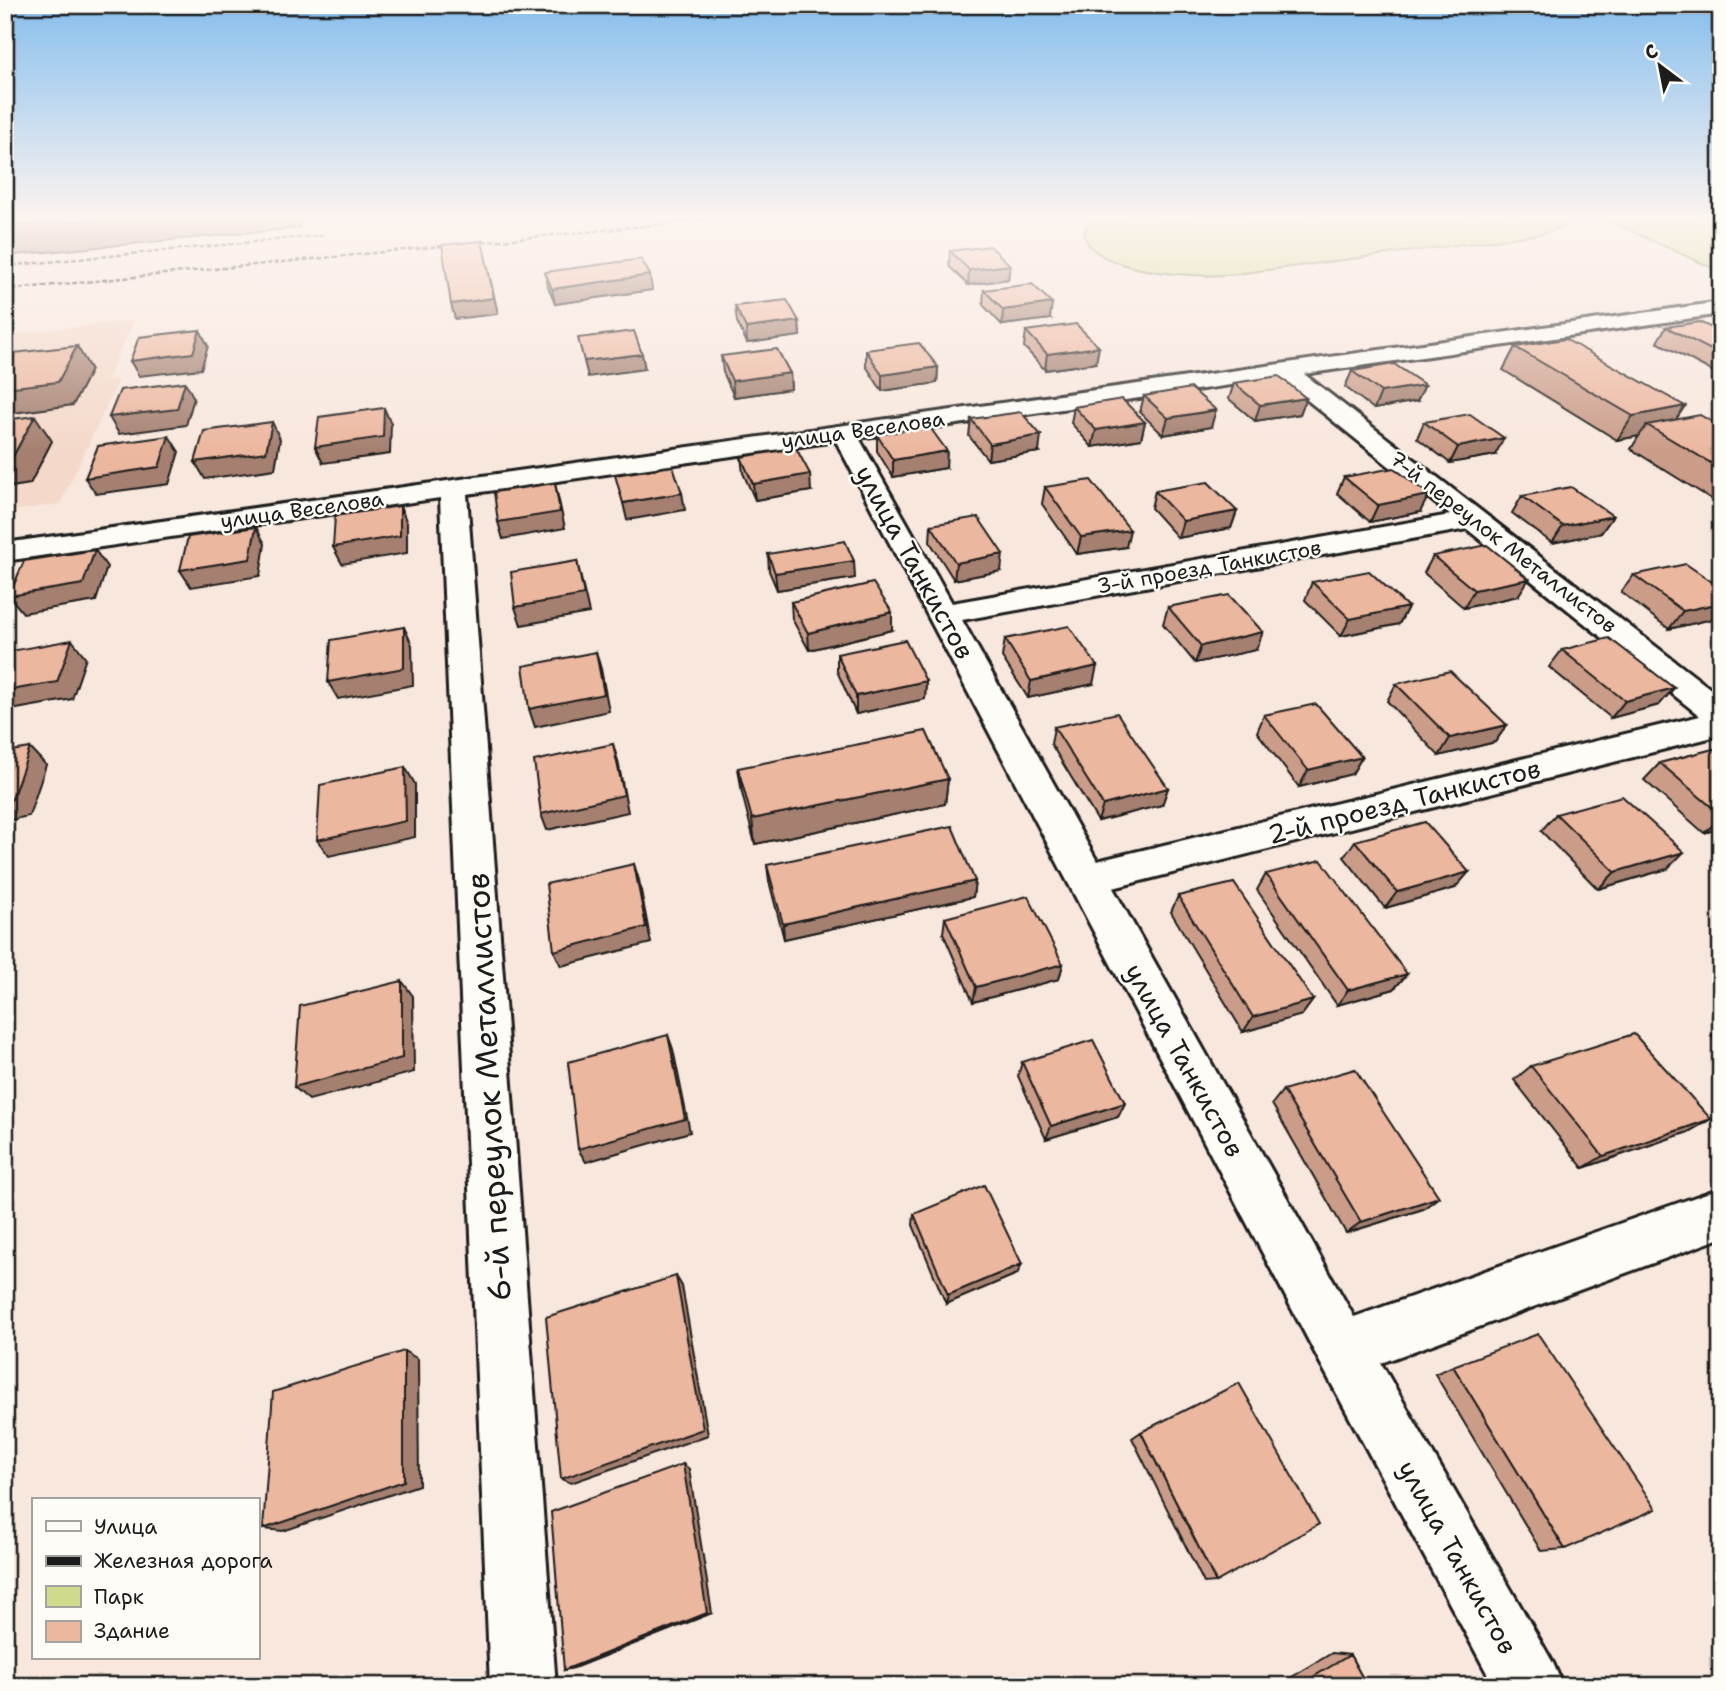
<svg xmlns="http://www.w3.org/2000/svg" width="1726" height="1691" font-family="'Shantell Sans',sans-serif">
	<rect width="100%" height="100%" fill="#f8e7dd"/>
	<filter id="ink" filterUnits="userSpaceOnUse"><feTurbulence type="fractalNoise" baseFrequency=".0143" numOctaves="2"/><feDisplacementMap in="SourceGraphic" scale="14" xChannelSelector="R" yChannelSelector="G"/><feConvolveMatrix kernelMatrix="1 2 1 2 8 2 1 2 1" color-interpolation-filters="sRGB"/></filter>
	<g filter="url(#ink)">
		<!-- built -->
		<path fill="#f4d9ca" d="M134,320L107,380H119L60,504L5,512V335Z"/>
		<!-- green -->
		<path fill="#cfda8d" stroke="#767b54" stroke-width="2" d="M1101,215H1571V217L1563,227L1541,234L1229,275C1197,277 1103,274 1086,240C1081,227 1091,220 1101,215Z
			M1596,215H1721V272Z"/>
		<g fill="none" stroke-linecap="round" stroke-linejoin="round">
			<!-- minor casing -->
			<g stroke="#1c1c1c" stroke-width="6">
				<path id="minor" d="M1721,302V314L1304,374L1721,697V735L1113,888L1354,1317L1721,1188V1238L1381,1363L1553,1663L1563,1686H1494L1323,1368L836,441L467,494L556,1686H490L440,498L5,561V543ZM1280,378L1450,515L952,603L859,438ZM1467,529L1700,716L1097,861L962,620Z"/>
			</g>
			<!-- minor -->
			<use href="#minor" fill="#fdfcf7" fill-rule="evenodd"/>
			<!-- rail -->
			<path stroke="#1c1c1c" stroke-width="2.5" stroke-dasharray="5 2.5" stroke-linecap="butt" d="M5,266L326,235
				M5,290L753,215"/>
		</g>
		<!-- wall -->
		<path fill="#cb9d89" stroke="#1c1c1c" stroke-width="2" d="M950,251L1010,265L1008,279L968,285L949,266Z
			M545,272L652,290L555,304L548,287Z
			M984,290L1050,319L1002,325L983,305Z
			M735,306L799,321L800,336L747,343L737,322Z
			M1666,327L1721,332V376L1657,342Z
			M1026,331L1096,363L1045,370L1024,347Z
			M1515,347L1676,419L1721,427V505L1631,449L1639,436L1617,440L1503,370Z
			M866,350L938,367L937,383L882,391L866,366Z
			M721,356L790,373L791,389L734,397L723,372Z
			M1352,371L1417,401L1374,409L1345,387Z
			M1234,383L1306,398L1300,414L1255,421L1229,399Z
			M1144,396L1211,427L1163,435L1140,412Z
			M1074,407L1145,422L1141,439L1092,447L1071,423Z
			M971,419L1039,452L988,460L969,436Z
			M1424,422L1495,455L1450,463L1417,438Z
			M877,435L946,468L893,477L877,451Z
			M741,457L811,491L755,500L743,473Z
			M1344,477L1420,512L1370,522L1337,493Z
			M1045,487L1126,547L1077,554L1042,504Z
			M1155,491L1237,511L1231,528L1178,538L1151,508Z
			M1522,496L1613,516L1601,533L1552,543L1512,513Z
			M931,525L1001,571L954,580L930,542Z
			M768,554L855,578L777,590L769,571Z
			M1433,556L1518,596L1464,608L1424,573Z
			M1634,575L1721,588V617L1669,629L1621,592Z
			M1312,582L1408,607L1399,624L1341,636L1305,600Z
			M791,602L892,630L809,650L792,619Z
			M1168,607L1256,650L1195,663L1163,624Z
			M1005,639L1093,684L1028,698L1002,657Z
			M1562,650L1674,688L1659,705L1611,718L1549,667Z
			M837,654L926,681L925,699L856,714L837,671Z
			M1396,684L1507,725L1495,742L1439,756L1387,701Z
			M1264,715L1362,757L1352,774L1299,787L1257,732Z
			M1054,727L1168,788L1162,805L1098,821L1051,744Z
			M1721,747V828L1704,833L1644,780L1660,763Z
			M738,768L948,779L945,804L755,844L742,793Z
			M1556,814L1667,869L1598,889L1541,831Z
			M1355,841L1455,888L1385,908L1344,857Z
			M767,865L975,881L973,897L784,939L769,881Z
			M1266,874L1407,974L1394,989L1337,1005L1257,890Z
			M1178,896L1313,1000L1302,1015L1243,1032L1171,912Z
			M945,918L1063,964L1059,979L973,1002L943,933Z
			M1721,1029V1046L1711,1036Z
			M1022,1062L1125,1103L1118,1117L1046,1139L1018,1076Z
			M1531,1066L1711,1119L1688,1132L1583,1168L1514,1080Z
			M1283,1090L1423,1209L1346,1233L1272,1104Z
			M914,1214L1017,1274L946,1304L913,1225Z
			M1453,1366L1565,1549L1541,1551L1435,1374Z
			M1141,1432L1216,1582L1204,1583L1132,1438Z
			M1332,1653L1350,1655L1367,1686H1277Z"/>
		<!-- shaded-wall -->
		<path fill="#a5806f" stroke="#1c1c1c" stroke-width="2" d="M145,215H302L299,228L5,256V227Z
			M482,241L498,314L455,319L451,304Z
			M1010,265L1008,279L968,285L969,270Z
			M650,275L652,290L555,304L552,289Z
			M1052,303L1050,319L1002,325L1003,310Z
			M799,321L800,336L747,343L746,328Z
			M200,330L208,346L201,369L139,376L130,361Z
			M77,346L91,370L73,405L5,414V388Z
			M1099,347L1096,363L1045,370L1047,354Z
			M642,354L645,369L588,377L584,361Z
			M938,367L937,383L882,391V375Z
			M790,373L791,389L734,397L732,381Z
			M185,382L194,398L186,425L119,434L109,417Z
			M1425,385L1417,401L1374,409L1381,392Z
			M1306,398L1300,414L1255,421L1260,405Z
			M1685,406L1669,430L1647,425L1639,436L1617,440L1633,416Z
			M384,408L391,424L390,454L323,463L315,447Z
			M1216,410L1211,427L1163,435L1168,418Z
			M35,416L52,441L30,484L5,488V461Z
			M272,422L280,439L275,469L205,479L195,462Z
			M1145,422L1141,439L1092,447L1096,430Z
			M1041,435L1039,452L988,460L990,444Z
			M169,436L179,452L169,484L96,494L85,478Z
			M1504,438L1495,455L1450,463L1458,447Z
			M947,451L946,468L893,477V460Z
			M810,474L811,491L755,500L753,484Z
			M555,483L565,528L503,539L498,522Z
			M682,493L685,510L627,520L623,503Z
			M1429,495L1420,512L1370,522L1378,505Z
			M400,506L407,523V553L342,564L333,547Z
			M1237,511L1231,528L1178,538L1183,521Z
			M1613,516L1601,533L1552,543L1563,526Z
			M256,527L265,544L260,576L191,587L180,570Z
			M1130,530L1126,547L1077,554L1081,537Z
			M95,550L107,567L96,601L23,613L9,596Z
			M1003,554L1001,571L954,580L956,563Z
			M577,561L589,613L521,625L515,607Z
			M854,561L855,578L777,590L775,573Z
			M1529,579L1518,596L1464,608L1474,590Z
			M1721,603V617L1669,629L1683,611Z
			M1408,607L1399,624L1341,636L1350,619Z
			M892,612V630L809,650L808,633Z
			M404,627L412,645L413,685L338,699L328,682Z
			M1263,632L1256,650L1195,663L1201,646Z
			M72,640L86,658L72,699L5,711V691Z
			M596,652L601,669L609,711L535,727L529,709Z
			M1097,666L1093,684L1028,698L1031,681Z
			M926,681L925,699L856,714V696Z
			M1674,688L1659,705L1611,718L1625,701Z
			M1507,725L1495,742L1439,756L1450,738Z
			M613,744L618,761L628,812L547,830L541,814Z
			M30,748L46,765L29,816L5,821V800Z
			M1362,757L1352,774L1299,787L1308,770Z
			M405,767L415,784V837L329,856L317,840Z
			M948,779L945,804L755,844L752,819Z
			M1168,788L1162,805L1098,821L1103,805Z
			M1721,818V828L1704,833Z
			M1684,852L1667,869L1598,889L1615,872Z
			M634,864L639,880L651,943L561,966L554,951Z
			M1469,872L1455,888L1385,908L1397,892Z
			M975,881L973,897L784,939L783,924Z
			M1063,964L1059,979L973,1002L976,987Z
			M1407,974L1394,989L1337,1005L1348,990Z
			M402,981L413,996L414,1072L309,1100L294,1087Z
			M1313,1000L1302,1015L1243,1032L1253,1017Z
			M668,1035L673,1049L690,1132L586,1162L578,1149Z
			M1125,1103L1118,1117L1046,1139L1051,1126Z
			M1711,1119L1688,1132L1583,1168L1603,1156Z
			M1439,1197L1423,1209L1346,1233L1361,1222Z
			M1022,1264L1017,1274L946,1304L948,1295Z
			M676,1276L682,1286L708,1435L571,1483L561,1479Z
			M404,1351L418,1359L419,1485L283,1531L263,1529Z
			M683,1464L689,1469L712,1613L574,1668L564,1670Z"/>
		<!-- building -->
		<path fill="#ecb79f" stroke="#1c1c1c" stroke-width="2" d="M5,215H145L5,227Z
			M482,241L494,298L451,304L442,245Z
			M990,246L1010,265L969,270L950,251Z
			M641,259L650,275L552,289L545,272Z
			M1032,284L1052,303L1003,310L984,290Z
			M787,300L799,321L746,328L735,306Z
			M1699,322L1721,332V355L1666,327Z
			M1076,324L1099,347L1047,354L1026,331Z
			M200,330L193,353L130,361L139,337Z
			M634,331L642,354L584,361L578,338Z
			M1565,339L1685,406L1633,416L1515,347Z
			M919,343L938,367L882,375L866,350Z
			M77,346L58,382L5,388V354Z
			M777,349L790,373L732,381L721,356Z
			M1394,364L1425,385L1381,392L1352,371Z
			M1279,376L1306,398L1260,405L1234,383Z
			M185,382L177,409L109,417L120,390Z
			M1191,388L1216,410L1168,418L1144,396Z
			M1122,399L1145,422L1096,430L1074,407Z
			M384,408L383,437L315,447L319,417Z
			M1021,412L1041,435L990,444L971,419Z
			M1470,414L1504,438L1458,447L1424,422Z
			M1700,415L1721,427V469L1647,425Z
			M35,416L11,460L5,461V420Z
			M272,422L266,452L195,462L204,431Z
			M929,426L947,451L893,460L877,435Z
			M169,436L159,467L85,478L98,446Z
			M796,448L810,474L753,484L741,457Z
			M673,466L682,493L623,503L615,475Z
			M1394,468L1429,495L1378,505L1344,477Z
			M1091,480L1130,530L1081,537L1045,487Z
			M1208,482L1237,511L1183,521L1155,491Z
			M555,483L560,512L498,522L494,492Z
			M1571,487L1613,516L1563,526L1522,496Z
			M400,506V536L333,547L335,516Z
			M978,517L1003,554L956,563L931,525Z
			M256,527L250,559L180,570L188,537Z
			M845,541L854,561L775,573L768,554Z
			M1487,545L1529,579L1474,590L1433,556Z
			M95,550L83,584L9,596L24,561Z
			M577,561L584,595L515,607L511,572Z
			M1686,564L1721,588V603L1683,611L1634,575Z
			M1369,571L1408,607L1350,619L1312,582Z
			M873,583L892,612L808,633L791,602Z
			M1229,595L1263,632L1201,646L1168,607Z
			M1069,626L1097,666L1031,681L1005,639Z
			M404,627V668L328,682L331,640Z
			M1609,638L1674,688L1625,701L1562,650Z
			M72,640L57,682L5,691V652Z
			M905,640L926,681L856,696L837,654Z
			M596,652L604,694L529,709L523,666Z
			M1450,671L1507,725L1450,738L1396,684Z
			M1316,704L1362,757L1308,770L1264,715Z
			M1117,713L1168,788L1103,805L1054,727Z
			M926,731L948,779L752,819L738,768Z
			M613,744L624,795L541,814L534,761Z
			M1721,747V815L1660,763Z
			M30,748L12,799L5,800V752Z
			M405,767L406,821L317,840L320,785Z
			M1622,796L1684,852L1615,872L1556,814Z
			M1425,822L1469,872L1397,892L1355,841Z
			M952,826L975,881L783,924L767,865Z
			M1321,860L1407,974L1348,990L1266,874Z
			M634,864L646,927L554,951L546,884Z
			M1234,883L1313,1000L1253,1017L1178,896Z
			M1028,896L1063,964L976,987L945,918Z
			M402,981V1058L294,1087L300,1006Z
			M1634,1034L1711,1119L1603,1156L1531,1066Z
			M668,1035L685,1119L578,1149L568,1062Z
			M1093,1040L1125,1103L1051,1126L1022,1062Z
			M1355,1069L1439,1197L1361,1222L1283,1090Z
			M984,1185L1022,1264L948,1295L914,1214Z
			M676,1276L703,1429L561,1479L546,1317Z
			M1538,1334L1656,1509L1565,1549L1453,1366Z
			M404,1351V1481L263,1529L273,1392Z
			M1239,1383L1319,1524L1216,1582L1141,1432Z
			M683,1464L707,1613L564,1670L551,1512Z
			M1350,1655L1367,1686H1298Z"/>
	</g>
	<!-- sky -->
	<linearGradient id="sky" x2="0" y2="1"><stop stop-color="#87beed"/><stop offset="0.48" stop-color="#fcf4f0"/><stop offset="1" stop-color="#fcf4f0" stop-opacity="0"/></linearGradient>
	<rect width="1726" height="451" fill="url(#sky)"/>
	<g text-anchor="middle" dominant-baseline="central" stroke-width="5" stroke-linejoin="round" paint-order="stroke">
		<!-- far-street labels -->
		<g font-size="21" fill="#1c1c1c" stroke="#fdfcf7">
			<text transform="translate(863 430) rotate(-8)">улица Веселова</text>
			<text transform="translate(302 510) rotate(-8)">улица Веселова</text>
			<text transform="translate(1503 542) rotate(38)">7-й переулок Металлистов</text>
			<text transform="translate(1209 567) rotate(-10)">3-й проезд Танкистов</text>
		</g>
		<!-- street labels -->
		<g font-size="26" fill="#1c1c1c" stroke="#fdfcf7">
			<text transform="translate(915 562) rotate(61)">улица Танкистов</text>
			<text transform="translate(1404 801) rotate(-14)">2-й проезд Танкистов</text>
			<text transform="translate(1185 1060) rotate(61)">улица Танкистов</text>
			<text transform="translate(1458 1557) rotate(61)">улица Танкистов</text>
		</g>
		<!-- near-street labels -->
		<g font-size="32" fill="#1c1c1c" stroke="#fdfcf7">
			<text transform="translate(488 1087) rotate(-93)">6-й переулок Металлистов</text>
		</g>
	</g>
	<!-- margin -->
	<rect width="1726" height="1691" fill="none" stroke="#fdfcf7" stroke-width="28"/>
	<rect x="14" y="14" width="1698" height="1663" fill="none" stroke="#1c1c1c" stroke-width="2.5" filter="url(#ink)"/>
	<!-- legend -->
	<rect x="32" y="1498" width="228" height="161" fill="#fdfcf7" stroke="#a3a29f" stroke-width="2"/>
	<rect x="46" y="1521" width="35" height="10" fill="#fdfcf7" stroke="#a3a29f" stroke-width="2"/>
	<text x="94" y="1534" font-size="21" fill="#1c1c1c">Улица</text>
	<rect x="46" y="1556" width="35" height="10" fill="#1c1c1c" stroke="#a3a29f" stroke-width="2"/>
	<text x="94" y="1568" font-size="21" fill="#1c1c1c">Железная дорога</text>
	<rect x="46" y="1586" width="35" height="21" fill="#cfda8d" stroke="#a3a29f" stroke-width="2"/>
	<text x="94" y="1604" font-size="21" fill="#1c1c1c">Парк</text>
	<rect x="46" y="1621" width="35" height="21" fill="#ecb79f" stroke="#a3a29f" stroke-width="2"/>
	<text x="94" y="1638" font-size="21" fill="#1c1c1c">Здание</text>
	<!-- north arrow -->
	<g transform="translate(1660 66) rotate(328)" stroke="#fdfcf7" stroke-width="5" paint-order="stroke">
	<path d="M0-5L12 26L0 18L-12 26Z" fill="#1c1c1c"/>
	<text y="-10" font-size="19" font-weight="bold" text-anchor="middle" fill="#1c1c1c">С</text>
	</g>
</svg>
